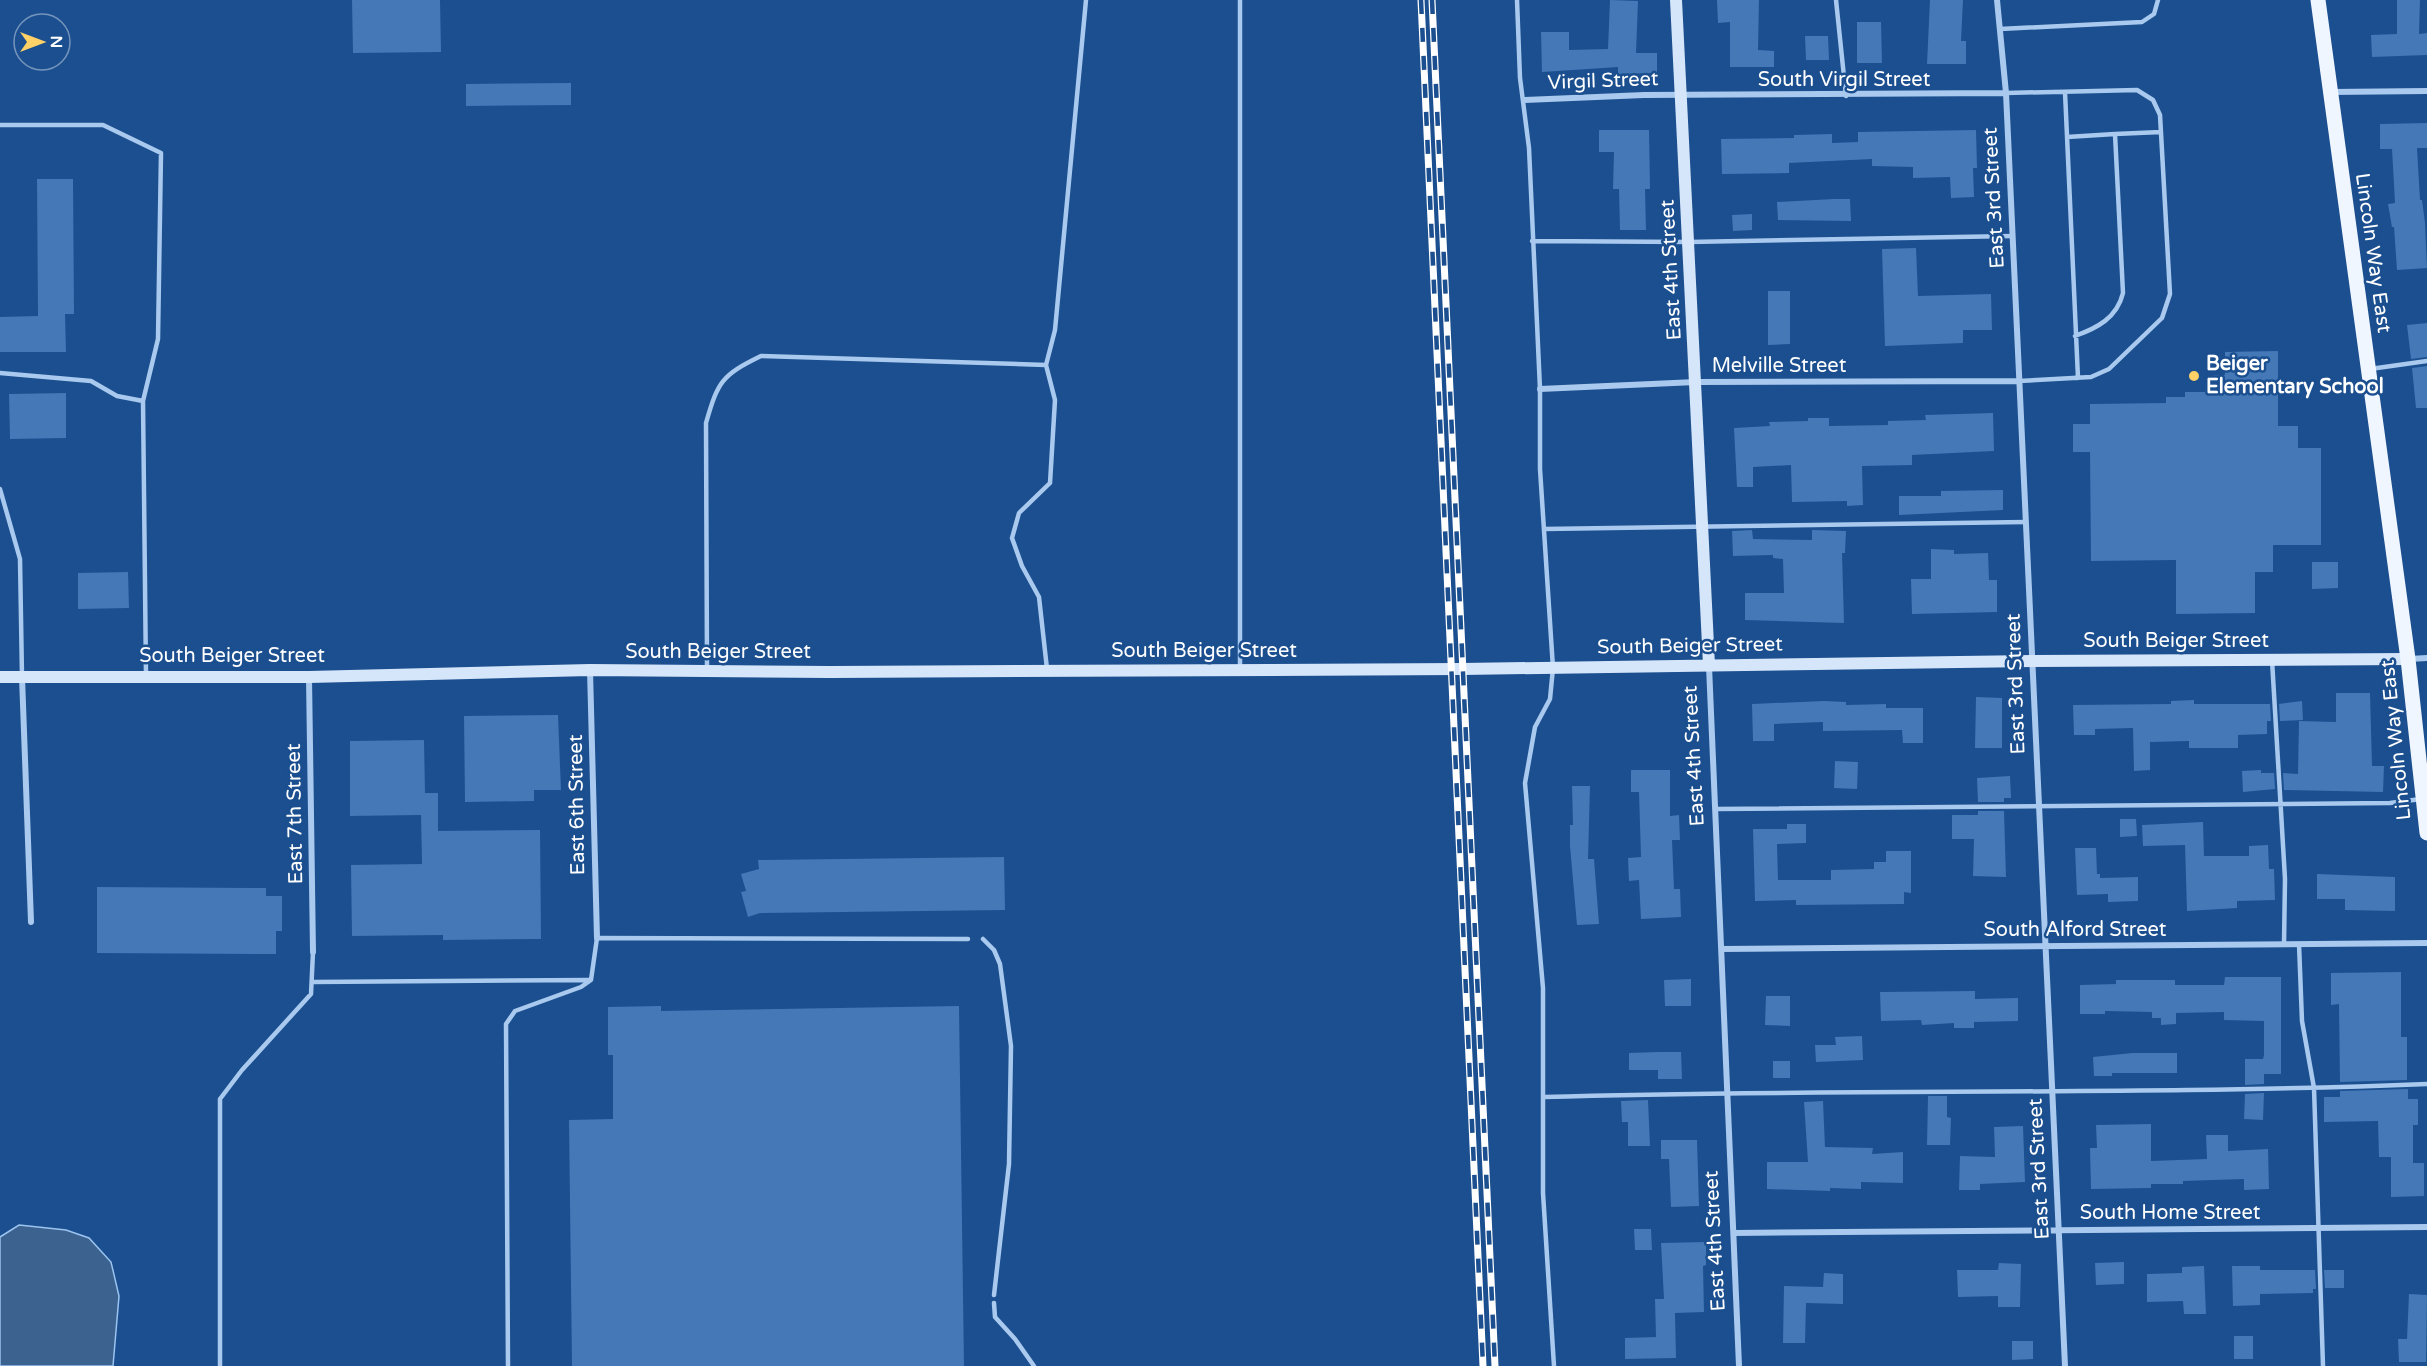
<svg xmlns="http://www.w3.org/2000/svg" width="2427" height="1366" font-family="'Varela Round',sans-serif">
	<rect width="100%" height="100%" fill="#1b4f8f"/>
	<!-- water -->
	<path fill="#3c6290" stroke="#9cc4f0" stroke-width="1.5" d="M19,1225L66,1230L89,1238L111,1262L119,1296L113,1366H0V1237Z"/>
	<!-- building -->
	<path fill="#4478b7" d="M352,0H440L441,52L353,53Z
		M1610,0L1638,1L1636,53H1657V73L1618,74V67L1542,72L1541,32H1569V50L1608,49Z
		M1717,0H1759L1758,50L1774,51V67H1730V22L1718,23Z
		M1930,0H1963L1961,41H1966V64H1927Z
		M2397,0H2420L2419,34L2427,33V55L2372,57L2371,35L2397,34Z
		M1857,22H1881L1882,63H1857Z
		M1805,36H1828L1829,60H1806Z
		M571,83V105L466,106V84Z
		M2427,123V148H2417L2420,200H2422L2425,223L2427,268L2397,270L2394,227H2392L2388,204L2395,203L2392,149H2380V124Z
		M1599,130H1649L1650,189H1645L1646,230H1620L1619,189H1613L1614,152H1599Z
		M1976,130L1977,168H1973L1974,197L1951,198L1950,177L1913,178V167L1872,166V159L1789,163V173L1722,174L1721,139L1794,138V135L1832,134V143L1858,142V132Z
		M37,179H73L74,314H65L66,352H0V317L38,316Z
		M1834,199H1850L1851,221L1778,220L1777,202Z
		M1752,214V230L1733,231L1732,215Z
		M1916,248L1918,296L1991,294L1992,330H1963V343L1885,346L1882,249Z
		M1768,291H1790V344L1768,345Z
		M2427,323V357L2411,359L2407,325Z
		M2278,351V426H2298V448H2321V545H2273V572H2255V613L2176,614V560L2091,561L2090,452H2073V424H2090V404L2166,403V397H2185V392H2205V383L2214,375H2225V352Z
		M2427,366V408H2416L2412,368Z
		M66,393V438L10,439L9,394Z
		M1993,413L1994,451L1912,455V465L1862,466L1863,505L1847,506V501L1792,502L1791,465L1753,467V487H1737L1734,428L1770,426L1769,422L1808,421V418H1829V426L1888,425V421L1926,420L1925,415Z
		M2003,490V510L1899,515V496H1941V491Z
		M1752,530L1753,539L1812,540V530L1846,531L1845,553H1842L1844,623L1745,620V593H1784L1783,559L1773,558V555L1733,556L1732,531Z
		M1931,549L1954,550V554L1988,553L1989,580H1997V612L1912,614L1911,579H1931Z
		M2312,562H2338V588L2312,589Z
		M128,572L129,608L78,609V573Z
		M2336,693H2370L2372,766H2384L2383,792L2284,790L2283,773L2298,774L2299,721L2336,722Z
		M1976,697L2002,698V748H1975Z
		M2194,700V704H2270L2271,721H2267V734L2238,735V748H2189V741L2150,742V770L2134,771L2133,728L2095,729V735H2074L2073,705L2171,704V701Z
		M1824,701L1846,702V705L1886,704V708H1923V743H1903L1902,730L1823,731V722L1774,724V741H1753L1752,704Z
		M2302,701L2303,720L2280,721L2279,704Z
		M558,715L561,790H534V801L465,802L464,716Z
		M424,740L425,793H438V831L540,830L541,939L443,940V935L352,936L351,865L422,864L421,815L350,816V741Z
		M1835,761L1858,762L1857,789L1834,788Z
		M1631,770H1670V816L1679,815L1680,840H1672L1674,889H1680L1681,917L1641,919L1639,880L1629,881L1628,858L1641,857L1639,792H1631Z
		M2261,770V773H2274L2275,789L2243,792L2242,771Z
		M2010,776L2011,798H2004V802H1978L1977,778Z
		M1572,786H1590L1588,859H1594L1599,924L1577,925L1570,846V825H1573Z
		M1978,811H2004L2006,877L1973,876L1974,839H1952V815H1978Z
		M2120,819H2136L2137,836L2120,837Z
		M2203,822L2204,856H2249V846L2268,845L2269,869H2274L2275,900L2237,901V908L2187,911L2185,845L2143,846L2142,825Z
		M1787,824H1806V843L1777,844L1778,880H1831V870L1874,869V862H1886V851H1911V893L1904,892V904L1796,905V900L1755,901L1753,829H1787Z
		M2075,848H2096L2097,874H2100V878L2138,877V901L2108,902V894L2077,895Z
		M1004,857L1005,910L760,913L748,917L741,892L746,891L741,874L759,869L758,860Z
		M2317,874L2395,877V911L2345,910V899H2317Z
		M97,887L266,888V896H282V931H276V954L97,953Z
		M2401,972V1037H2407V1080L2340,1082L2339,1004L2331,1005V973Z
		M2225,977H2281V1074H2264V1084L2245,1085V1059H2263L2264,1055V1021L2224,1020V1012L2176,1013V1024L2161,1025V1018H2152V1012L2105,1011V1014H2080V985L2116,984V980H2175V985H2224Z
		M1691,979V1006H1665L1664,980Z
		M1975,991V999L2018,998V1021L1974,1022V1028H1954V1023L1922,1025L1921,1020L1881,1021L1880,992Z
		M1766,996H1790V1026L1765,1025Z
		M661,1006V1011L959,1006L964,1366H572L569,1120L613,1119V1055H608V1007Z
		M1862,1036L1863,1060L1816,1062L1815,1045H1836L1835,1037Z
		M1658,1052H1681L1682,1079H1658V1070H1629V1053Z
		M2132,1053H2177V1073H2112V1076H2094L2093,1057Z
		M1773,1061H1790V1078H1773Z
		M2408,1089V1099H2418V1125H2413V1163H2424V1196L2391,1197V1157H2379L2378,1121L2324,1122V1097H2340V1091Z
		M2264,1093L2263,1120L2244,1119L2245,1094Z
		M1928,1096H1947V1117L1951,1118L1950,1145H1927Z
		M1648,1100L1650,1146H1628V1122H1622L1621,1101Z
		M1823,1101L1825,1147L1873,1148L1872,1154L1903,1152V1183L1861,1182V1189L1830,1188V1191L1767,1189V1162H1808L1804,1102Z
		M2151,1124V1161L2207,1159L2206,1135H2228V1151L2268,1149L2269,1189L2244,1190V1179L2183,1181V1184H2151V1188L2091,1189L2090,1148H2097L2096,1125Z
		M2023,1126L2025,1182L1980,1184V1190H1959L1960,1156L1995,1157L1994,1127Z
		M1661,1140H1697L1699,1206L1671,1207L1669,1159H1661Z
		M1634,1229H1651L1652,1250H1635Z
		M1706,1242V1265L1703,1266L1704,1312L1675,1313L1676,1358L1625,1359V1338L1656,1337L1655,1299H1664L1661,1243Z
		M2124,1262V1284L2096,1285L2095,1263Z
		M1999,1263L2021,1264L2020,1307H1998V1296L1958,1297L1957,1270H1998Z
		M2204,1266L2206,1314H2184L2183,1301L2147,1302V1274L2182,1273V1267Z
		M2232,1266H2260V1270H2315L2316,1289H2313V1293L2260,1294V1305L2233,1306Z
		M2324,1270H2344V1288H2325Z
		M1824,1273L1843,1274V1304L1806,1303L1805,1343H1783L1784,1286L1823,1287Z
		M2409,1294L2427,1295L2426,1362H2399L2398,1339H2407Z
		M2234,1336H2253V1359H2234Z
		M2012,1341H2033V1359L2012,1360Z"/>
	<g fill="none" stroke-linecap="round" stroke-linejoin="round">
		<!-- lane -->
		<path stroke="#a9c9ee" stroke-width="4.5" d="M1240,0V669
			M1517,0L1520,78L1529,148L1540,389V469L1553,668L1550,699L1535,727L1525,783L1543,988V1193L1554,1366
			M1836,0L1846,96
			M2000,29L2142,22L2154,14L2158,0
			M2065,92L2078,378
			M2006,93L2137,90L2153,100L2160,115L2170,294L2162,318L2109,369L2091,377L2019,381
			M0,125H103L161,153L158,339L143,401
			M2067,137L2115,134
			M1532,241L1689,242L2012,236
			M2075,336C2097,328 2117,318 2123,293L2115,134L2161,132
			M1046,365L1055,330L1086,0
			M2370,369L2427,361
			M0,373L91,381L117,396L143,401L146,676
			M0,489L20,559L22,677
			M1544,529L2026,522
			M2272,660L2285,879L2284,944
			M707,669L706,423C718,381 722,375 761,356L1046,365L1055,400L1050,483L1019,513L1012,538L1022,566L1039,597L1047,669
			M1716,809L2390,803L2421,799
			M983,939L994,950L1000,964L1011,1046L1009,1164L994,1295
			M2299,944L2302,1021L2314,1088L2323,1366
			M313,982L589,980
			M1544,1097C1838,1088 2133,1096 2427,1084
			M994,1303L995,1317L1015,1339L1034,1366
			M220,1366V1099L242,1070L311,994L313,952
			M508,1366L506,1024L515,1011L581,987L591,980L597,938L968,939"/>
		<!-- street -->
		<path stroke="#a9c9ee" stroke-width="6" d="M1997,0L2006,93L2065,1366
			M2331,92L2427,91
			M1525,100L1644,95L2006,93
			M1540,389L1696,382L2019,381
			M2409,659L2427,658
			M1709,666L1739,1366
			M590,670L597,938
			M22,677L31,922
			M309,677L313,952
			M1722,949L2427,943
			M1734,1233L2427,1227"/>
		<!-- secondary -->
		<path stroke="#d6e6fa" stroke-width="12" d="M1676,0L1709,665
			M0,677H309L590,670L830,672L1462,669L2032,661L2408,659"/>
		<!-- primary -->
		<path stroke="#f0f6ff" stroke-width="15" d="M2318,0L2408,659L2427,833"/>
		<!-- rail casing -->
		<g stroke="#fff" stroke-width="7">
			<path id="rail" d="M1421,0L1483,1366
				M1432,0L1495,1366"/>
		</g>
		<!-- rail -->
		<use href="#rail" stroke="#1b4f8f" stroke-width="4.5" stroke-dasharray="14" stroke-linecap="butt"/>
	</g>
	<!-- markers -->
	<circle fill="#ffd166" stroke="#1b4f8f" stroke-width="2" cx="2194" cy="376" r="6"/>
	<g text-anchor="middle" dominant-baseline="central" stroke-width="5" stroke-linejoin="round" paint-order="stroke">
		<!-- street labels -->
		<g font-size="20" fill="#fff" stroke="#1b4f8f">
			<text x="1844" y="80">South Virgil Street</text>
			<text transform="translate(1603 81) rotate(-2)">Virgil Street</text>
			<text transform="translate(1994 198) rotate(-93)">East 3rd Street</text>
			<text transform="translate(2373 253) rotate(82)">Lincoln Way East</text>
			<text transform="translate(1671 270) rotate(-93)">East 4th Street</text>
			<text x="1779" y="366">Melville Street</text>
			<text x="2176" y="641">South Beiger Street</text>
			<text transform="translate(1690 646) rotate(-1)">South Beiger Street</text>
			<text x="1204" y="651">South Beiger Street</text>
			<text x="718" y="652">South Beiger Street</text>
			<text x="232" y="656">South Beiger Street</text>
			<text transform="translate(2016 684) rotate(-92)">East 3rd Street</text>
			<text transform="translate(2396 740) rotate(-96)">Lincoln Way East</text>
			<text transform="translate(1694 756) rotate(-93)">East 4th Street</text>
			<text transform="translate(577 805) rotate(-91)">East 6th Street</text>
			<text transform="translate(295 814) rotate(-91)">East 7th Street</text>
			<text x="2075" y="930">South Alford Street</text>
			<text transform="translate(2039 1169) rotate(-93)">East 3rd Street</text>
			<text x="2170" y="1213">South Home Street</text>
			<text transform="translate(1715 1241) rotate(-93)">East 4th Street</text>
		</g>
		<!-- poi labels -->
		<g font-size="20" font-weight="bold" fill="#fff" stroke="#1b4f8f" text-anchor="start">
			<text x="2206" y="364">Beiger<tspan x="2206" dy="23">Elementary School</tspan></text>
		</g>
	</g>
	<!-- north arrow -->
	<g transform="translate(42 42) rotate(90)"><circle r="28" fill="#1b4f8f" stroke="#7695bc" stroke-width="1.5"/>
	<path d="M0-4.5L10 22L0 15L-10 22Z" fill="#ffd166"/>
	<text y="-9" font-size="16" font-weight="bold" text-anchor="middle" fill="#ffffff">N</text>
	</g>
</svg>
